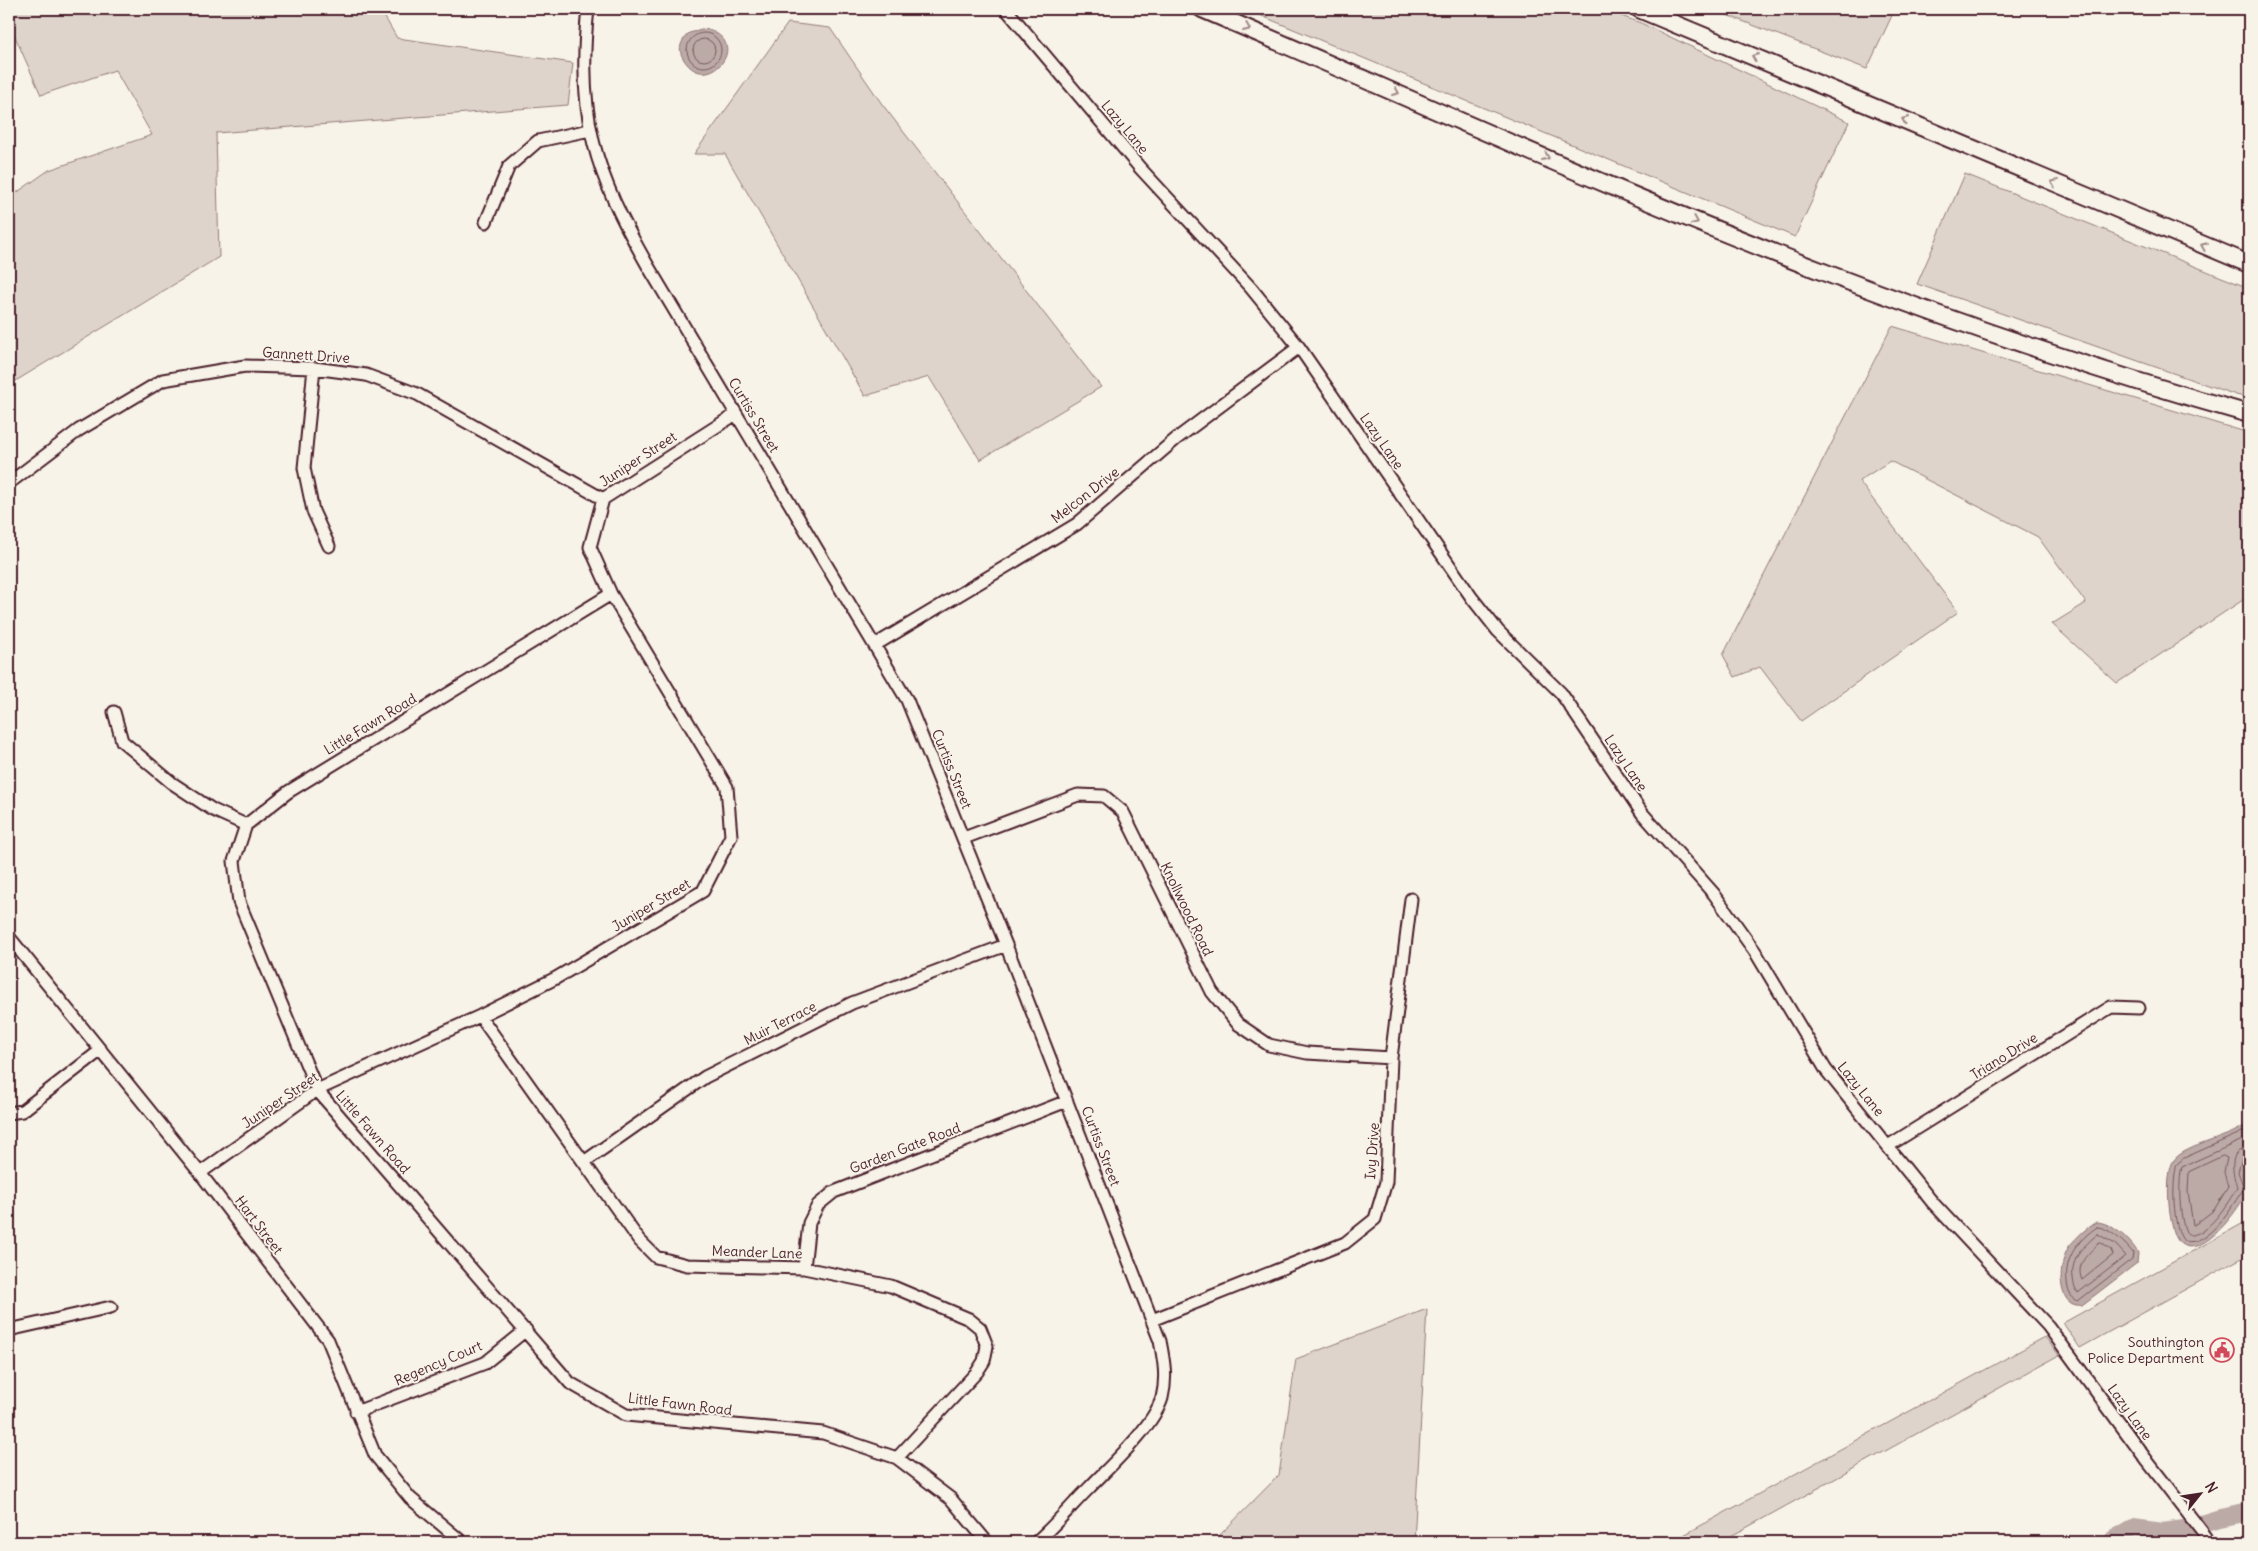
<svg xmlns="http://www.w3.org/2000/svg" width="2258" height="1551" font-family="Delius,sans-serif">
	<rect width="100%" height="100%" fill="#f7f3e8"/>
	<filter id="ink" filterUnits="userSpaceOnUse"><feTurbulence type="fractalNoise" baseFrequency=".02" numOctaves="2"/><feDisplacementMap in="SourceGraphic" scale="10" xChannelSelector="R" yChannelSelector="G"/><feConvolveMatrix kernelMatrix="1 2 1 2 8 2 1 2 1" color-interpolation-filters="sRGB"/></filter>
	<g filter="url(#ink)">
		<!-- green -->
		<path fill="#ded4cc" stroke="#947a7c" d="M9,9H380L397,38L573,63L568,105L216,133L219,257L9,385V198L49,170L152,135L115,70L41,95L9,23Z
			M1245,9H1601L1641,23L1849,122L1795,237Z
			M1711,9H1895L1867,69Z
			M788,23L830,28L882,104L1101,387L980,460L929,377L865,396L725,154H694Z
			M1965,174L2249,288V398L2236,395L1917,284Z
			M1892,326L2249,433V596L2117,683L2052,624L2086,603L2038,537L1890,461L1859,481L1958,612L1801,721L1760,667L1735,677L1723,655Z
			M2249,1220V1254L2080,1348L2063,1323Z
			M1427,1309L1414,1542H1213L1279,1475L1296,1359Z
			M2045,1337L2059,1355L1766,1517L1720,1542H1671Z"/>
		<!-- water -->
		<path fill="#bcaaa7" stroke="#8e7275" d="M706,29C755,43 705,98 683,58C677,48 682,40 689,33Z
			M2249,1122V1156L2243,1172L2249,1188C2242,1205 2204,1260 2181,1244C2168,1235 2164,1172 2174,1160C2186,1144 2233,1138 2249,1122Z
			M2096,1222C2111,1222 2131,1240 2138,1253L2137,1263L2082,1305C2055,1309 2058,1260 2070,1245C2077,1237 2086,1228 2096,1222Z"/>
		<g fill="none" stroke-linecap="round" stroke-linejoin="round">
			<!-- shore -->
			<path stroke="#78575d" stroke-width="1" d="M687 50a17 17 0 1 1 34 0a17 17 0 1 1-34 0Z
				M693 50a11 11 0 1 1 22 0a11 11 0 1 1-22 0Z
				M2249,1129L2184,1158L2177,1164C2172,1180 2172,1228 2184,1241C2209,1248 2233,1204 2244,1188L2238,1172L2242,1158L2249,1154
				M2249,1137L2182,1167C2178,1181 2179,1224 2188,1235C2208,1237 2228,1202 2237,1188C2233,1174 2226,1149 2249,1148
				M2223,1156L2227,1158L2224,1172L2228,1187L2214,1210L2193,1226L2188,1191L2189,1172Z
				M2097,1227C2109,1227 2126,1244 2133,1253L2132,1259L2078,1301C2069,1297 2068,1290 2067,1282C2064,1258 2078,1240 2097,1227Z
				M2098,1234L2115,1244L2126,1256L2078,1293C2074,1289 2074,1284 2073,1278C2070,1259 2084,1245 2098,1234Z
				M2101,1243L2111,1250L2113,1255L2082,1280C2075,1264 2088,1254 2098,1244Z"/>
			<!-- river -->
			<path stroke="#bcaaa7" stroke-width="18" d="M2114,1542V1539L2133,1528L2163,1532L2184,1529L2220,1518L2249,1512"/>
			<!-- minor casing -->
			<g stroke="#4a1f2b" stroke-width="15">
				<path id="minor" d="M588,9C576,117 595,173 648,266L907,700L1006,945L1160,1341C1164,1361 1167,1378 1162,1398C1153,1427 1111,1465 1090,1487C1072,1505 1055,1525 1036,1542
					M1006,9L1140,168L1251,288L1299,347L1472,598L1498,631L1561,693L1642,813L1714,894L1756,953L1826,1070L1933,1203L2048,1326L2148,1462L2210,1542
					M486,222L509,166L538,141L590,130
					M314,368L304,468L313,511L329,546
					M9,483L79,430L163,380L245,366L314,368L366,375L417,394L603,499
					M611,594L288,792L246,825L234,861L239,902L317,1090L570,1383L626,1415L823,1433L897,1458L951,1499L987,1542
					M875,645L1077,524L1176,439L1299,347
					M114,712L122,741L172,783L213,810L246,825
					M964,838L1078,795L1104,796L1123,812L1212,992L1238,1024L1269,1045L1307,1053L1391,1058
					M9,937L200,1173L328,1340L375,1455L410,1498L462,1542
					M480,1016L639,1240L656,1257L687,1265L804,1268L891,1286L969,1319L980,1328L987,1346L984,1361L977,1372L897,1458
					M9,1113L22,1111L101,1050
					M1888,1146L2111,1007L2139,1008
					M584,1162L705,1077L852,1003L1006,945
					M200,1173L317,1090L480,1016L556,978L703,891L731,836L727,787L611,594L590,547L603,499L736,414
					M804,1268L809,1223L818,1205L834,1192L1067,1101
					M1152,1320L1345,1243L1375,1219L1386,1182L1391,1058L1411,899
					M9,1330L111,1307
					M356,1412L485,1363L526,1330"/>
			</g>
			<!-- highway casing -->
			<g stroke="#4a1f2b" stroke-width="20">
				<path id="highway" d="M1202,9C1410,98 1615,192 1826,273C1965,326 2106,374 2249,414
					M1639,9L2249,264"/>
			</g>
			<!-- minor -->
			<use href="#minor" stroke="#f7f3e8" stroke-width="11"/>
			<!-- highway -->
			<use href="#highway" stroke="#f7f3e8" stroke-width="16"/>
		</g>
		<!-- one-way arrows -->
		<defs><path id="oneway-chevron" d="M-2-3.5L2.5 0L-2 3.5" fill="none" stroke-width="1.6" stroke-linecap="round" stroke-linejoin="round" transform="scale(1.25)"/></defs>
		<g stroke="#a0898a">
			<use href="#oneway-chevron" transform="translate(1247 28) rotate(23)"/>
			<use href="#oneway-chevron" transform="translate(1755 57) rotate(-157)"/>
			<use href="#oneway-chevron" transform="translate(1396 92) rotate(23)"/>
			<use href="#oneway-chevron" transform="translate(1905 120) rotate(-157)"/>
			<use href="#oneway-chevron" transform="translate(1546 157) rotate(23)"/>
			<use href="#oneway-chevron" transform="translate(2054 183) rotate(-157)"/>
			<use href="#oneway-chevron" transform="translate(1695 221) rotate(23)"/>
			<use href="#oneway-chevron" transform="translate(2204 246) rotate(-157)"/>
		</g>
	</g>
	<!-- icons -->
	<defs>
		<g id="civic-ring" transform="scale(1.25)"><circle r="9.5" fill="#f7f3e8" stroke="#d1495b" stroke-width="1.5"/><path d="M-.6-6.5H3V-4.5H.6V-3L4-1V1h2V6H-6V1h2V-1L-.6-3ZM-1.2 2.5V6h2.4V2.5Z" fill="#d1495b"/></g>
	</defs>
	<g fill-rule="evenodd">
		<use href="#civic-ring" x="2222" y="1350"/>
	</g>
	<g text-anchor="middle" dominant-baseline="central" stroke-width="4" stroke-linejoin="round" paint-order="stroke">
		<!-- street labels -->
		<g font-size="14" fill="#4a1f2b" stroke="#f7f3e8">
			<text transform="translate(1125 127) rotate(50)">Lazy Lane</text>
			<text transform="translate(306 355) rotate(4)">Gannett Drive</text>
			<text transform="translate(754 415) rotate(59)">Curtiss Street</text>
			<text transform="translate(1382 441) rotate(55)">Lazy Lane</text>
			<text transform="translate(638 459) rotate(-33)">Juniper Street</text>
			<text transform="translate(1085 495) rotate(-38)">Melcon Drive</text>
			<text transform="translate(370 724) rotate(-31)">Little Fawn Road</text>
			<text transform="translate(1626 763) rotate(56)">Lazy Lane</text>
			<text transform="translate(952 769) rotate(68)">Curtiss Street</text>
			<text transform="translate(651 905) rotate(-31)">Juniper Street</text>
			<text transform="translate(1187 909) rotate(64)">Knollwood Road</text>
			<text transform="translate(780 1023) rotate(-27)">Muir Terrace</text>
			<text transform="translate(2004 1056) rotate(-32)">Triano Drive</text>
			<text transform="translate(1861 1089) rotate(51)">Lazy Lane</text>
			<text transform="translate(280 1100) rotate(-34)">Juniper Street</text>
			<text transform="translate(373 1132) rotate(49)">Little Fawn Road</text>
			<text transform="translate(1101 1146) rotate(69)">Curtiss Street</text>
			<text transform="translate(905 1148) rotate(-21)">Garden Gate Road</text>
			<text transform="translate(1372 1151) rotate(-86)">Ivy Drive</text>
			<text transform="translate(259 1225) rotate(53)">Hart Street</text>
			<text transform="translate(757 1252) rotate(2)">Meander Lane</text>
			<text transform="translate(438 1363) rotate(-23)">Regency Court</text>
			<text transform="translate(680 1404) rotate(7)">Little Fawn Road</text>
			<text transform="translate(2130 1412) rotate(54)">Lazy Lane</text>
		</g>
		<!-- poi labels -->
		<g font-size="14" fill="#4a1f2b" stroke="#f7f3e8" text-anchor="end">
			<text x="2204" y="1342">Southington<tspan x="2204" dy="16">Police Department</tspan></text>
		</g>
	</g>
	<!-- margin -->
	<rect width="2258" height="1551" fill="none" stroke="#f7f3e8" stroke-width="30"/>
	<rect x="15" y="15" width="2228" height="1521" fill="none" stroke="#4a1f2b" stroke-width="2" filter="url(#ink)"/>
	<!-- north arrow -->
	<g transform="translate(2200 1494) rotate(60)" stroke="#f7f3e8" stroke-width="4" paint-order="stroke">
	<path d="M0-4L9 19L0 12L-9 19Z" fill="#4a1f2b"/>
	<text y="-8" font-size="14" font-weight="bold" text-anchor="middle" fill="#4a1f2b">N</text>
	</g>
</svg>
